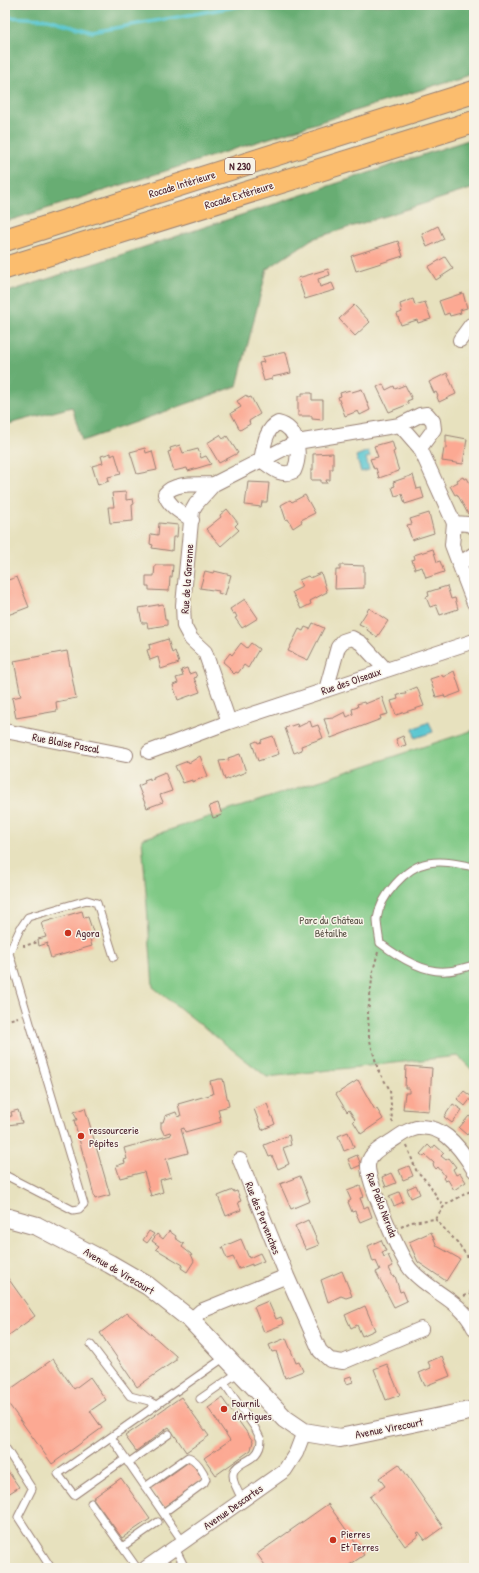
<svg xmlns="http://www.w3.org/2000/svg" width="479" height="1573" font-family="'Patrick Hand',sans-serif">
	<rect width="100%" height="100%" fill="#f7f3e8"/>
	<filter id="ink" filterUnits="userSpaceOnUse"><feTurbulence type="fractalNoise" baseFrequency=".025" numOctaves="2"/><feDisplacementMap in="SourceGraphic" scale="8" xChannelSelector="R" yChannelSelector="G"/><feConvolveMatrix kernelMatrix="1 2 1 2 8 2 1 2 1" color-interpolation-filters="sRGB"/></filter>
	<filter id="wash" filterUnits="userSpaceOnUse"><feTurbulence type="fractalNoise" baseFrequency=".012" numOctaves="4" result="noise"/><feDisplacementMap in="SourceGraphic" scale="16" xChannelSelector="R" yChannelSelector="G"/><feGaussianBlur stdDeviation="0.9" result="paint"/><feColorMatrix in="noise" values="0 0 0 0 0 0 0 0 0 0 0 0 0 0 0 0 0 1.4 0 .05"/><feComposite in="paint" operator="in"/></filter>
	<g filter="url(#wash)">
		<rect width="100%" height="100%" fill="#e7e1be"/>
		<!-- green -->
		<path fill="#80c986" stroke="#657458" d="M474,730V1072L458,1056L267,1077L153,987L142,839Z"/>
		<!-- forest -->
		<path fill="#68ad73" stroke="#59664f" d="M5,5H78L86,7L104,5H474V73L5,222Z
			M474,138V188L312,239L267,269L237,386L82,441L72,407L5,425V293Z"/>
		<!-- water -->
		<path fill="#5ac7d1" stroke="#52737e" d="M368,451L370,457L366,458L369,470L361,472L356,456Z
			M429,722L433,732L415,738L413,729Z"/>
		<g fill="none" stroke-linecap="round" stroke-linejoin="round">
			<!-- stream -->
			<path stroke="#5ac7d1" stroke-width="3.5" d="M5,17L48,19L92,32L245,5"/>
		</g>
		<g id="blocks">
			<!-- building -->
			<path fill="#fca993" d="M438,226L444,239L427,247L422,234Z
				M398,241L403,256L356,271L351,256Z
				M445,257L453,269L436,280L428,267Z
				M328,269L330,275L318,279L320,287L332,283L335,290L305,299L298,278Z
				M463,293L467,308L460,310L461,313L450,316L449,313L444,315L439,301Z
				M413,299L415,305L425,302L431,319L418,323L417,320L401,325L397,314L402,312L400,304Z
				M354,305L370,322L355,336L339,319Z
				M286,352L291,373L272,377V379L264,381L259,363L264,362L262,357Z
				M447,373L456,394L439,402L437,397L438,396L436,392L434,393L429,382Z
				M383,384L386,390L394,386L395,389L405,385L412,399L407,401L409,404L389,412L377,387Z
				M362,389L370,410L360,415L358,411L345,416L338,397L341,396L340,393L350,390L352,392Z
				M302,393H312V400H323V420L312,419V416H298V396H302Z
				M246,395L248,398L251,397L260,414L249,421L250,424L240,430L231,413L241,407L237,401Z
				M220,435L223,439L227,436L238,453L219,463L207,443Z
				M446,435L467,439L463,464L442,461L444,448L446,449Z
				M392,441L395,451L393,452L399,471L379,478L376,468L374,469L370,459L378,457L374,446Z
				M180,445L183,453L198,449L201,458L206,456L211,464L188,471L187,468L174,471L168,452L171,451L170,448Z
				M145,448L146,453L152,451L157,470L137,474L130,452Z
				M111,453V456L115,454L121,474L108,477L109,481L98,485L92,466L103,463L101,456Z
				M333,453V469H330V480H326L327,483H321V480H311V470H313V454Z
				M413,475L417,489L421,488L424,498L405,504L402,494L395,496L392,487L395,486L393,482Z
				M463,477L464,479L467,478L472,487L474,486V512L468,514L457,494L455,495L450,486L458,482L457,480Z
				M248,482L269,483L267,502H262L261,507L245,505Z
				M126,492V500L133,499L134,504L132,505L133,521L110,523L108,507H114L112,493Z
				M305,495L315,513L301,520L302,522L293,528L288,519L286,520L281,505L290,500L292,502Z
				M227,509L238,523L235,526L239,530L221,546L206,529L221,517L220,515Z
				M429,513L434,533L412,540L407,525L412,524L410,519Z
				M159,523L178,525L177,537H173L172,551L152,548L153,545L150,544L151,534L158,535Z
				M433,549L437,562L440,561L444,572L426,578L422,567L415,569L412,560L415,559L414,555Z
				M155,565H173L172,577H170L169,591L149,590V586H146V576H154Z
				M340,565L364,566V588L335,589L336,570H340Z
				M205,571L213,573L214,571L231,575L225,595L218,593L219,591L200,588Z
				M321,573L327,592L310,601L311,604L301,609L292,592L302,587L299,580L308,576L310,578Z
				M17,577L29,607L5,616V581Z
				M447,586L451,599L455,598L458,609L440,615L436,605L430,607L426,597L429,596L428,592Z
				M245,599L258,618L242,628L235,618L237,617L235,613L233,614L230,609Z
				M163,604L165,620H167V625L148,628L147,623H142L139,608Z
				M369,608L388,621L377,637L367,630L368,628L359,624Z
				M313,623L324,628L308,660L288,651L299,629L303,631L305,627L310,629Z
				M168,639L172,653L175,651L179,663L161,669L158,657L150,660L147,650L150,649L149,645Z
				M241,643L247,648L251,643L259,649L248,668L244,665L238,673L236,672L234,674L229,669L230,668L223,662L230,653L232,655Z
				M67,651L76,698L56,702L57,711L16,718L12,698L21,696L14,661Z
				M187,668L189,674L195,672L197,677L194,678L200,692L178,700L173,685L178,683L176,678L183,676L181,670Z
				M454,671L461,692L445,698L444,695L436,697L430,679L442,675L443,677Z
				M417,687L424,706L396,715L391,701L398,699L397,695L406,694L405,692Z
				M382,697L388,714L380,716L381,719L331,738L324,719L333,718L345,712L347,717L353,714L352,709L358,707L357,704L364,702L365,704Z
				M310,721L312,727L318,725L323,738L301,746L302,750L294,753L285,728L297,724L298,727Z
				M273,736L279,754L258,761L252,743L257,741L258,743L262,742L261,740Z
				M403,736L406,745L399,747L396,739Z
				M240,754L246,772L225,780L219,761L229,760L228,758Z
				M200,756L208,776L192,782V780L183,783L175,766L188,761L189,763Z
				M165,772L172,791L160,795L163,802L147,808L138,786L145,783L144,780L150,778V780L154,779L153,777Z
				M218,803L222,815L213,818L209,806Z
				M82,911L84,918L88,917L95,938L90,939L92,946L51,958L47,945L48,943L39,946L38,939L46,937L41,923Z
				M406,1066L432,1068L429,1111L403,1109L405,1093H409V1088H405Z
				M219,1079H223L229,1106L218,1109L221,1122L185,1132L184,1128L181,1129L188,1153L166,1159L171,1177L160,1180L163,1192L151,1196L144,1172L120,1178L116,1166L125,1163L124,1160L127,1159L124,1148L171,1135L170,1132L164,1134L161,1128V1122H163L165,1116L176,1112L178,1117L181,1116L178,1104L213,1094L210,1081Z
				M358,1080L375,1110L377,1109L383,1119L361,1134L353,1121L355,1119L349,1110L347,1112L336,1094Z
				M464,1091L472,1097L465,1106L457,1099Z
				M267,1104L275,1124L262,1130L254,1109Z
				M453,1104L462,1110L452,1123L444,1117Z
				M85,1108L110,1195L95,1199L74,1120H77L74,1112Z
				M18,1110L22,1123L8,1125L9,1129L5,1130V1117L12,1116L11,1112Z
				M469,1116L474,1120V1126L467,1135L459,1128Z
				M348,1132L354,1147L344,1151L338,1136Z
				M289,1135L291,1145L283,1148L289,1164L278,1169L272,1156L269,1157L264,1145Z
				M428,1145L432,1149L435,1145L444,1153L441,1156L446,1160L449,1158L456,1167L453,1169L456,1175L460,1173L466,1182L454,1190L448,1180L445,1181L443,1178L445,1176L438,1167L436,1169L433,1165L434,1163L425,1155L424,1157L420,1154Z
				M357,1155L361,1165L352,1169L348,1159Z
				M409,1166L413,1176L403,1180L399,1170Z
				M391,1173L396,1183L386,1187L382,1177Z
				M300,1176L310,1201L291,1209L280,1184Z
				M416,1185L420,1194L411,1198L407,1189Z
				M360,1186L364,1197L360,1198L364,1208L368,1206L372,1217L360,1222L355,1211L352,1212L348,1202L351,1200L347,1191Z
				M233,1190L234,1192L237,1191L241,1201L238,1202L241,1210L226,1216L218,1196Z
				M399,1192L403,1202L394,1206L389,1196Z
				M308,1220L319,1245L306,1250L295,1226Z
				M149,1231L154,1234L147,1243L143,1240Z
				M169,1231L176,1236L175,1238L184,1244L182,1247L191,1254L194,1261L187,1272L181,1268L183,1265L156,1249L159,1246L152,1241L157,1234L163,1239Z
				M431,1232L437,1246L460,1259L446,1281L418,1262L409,1242Z
				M241,1239L249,1258L260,1253L264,1261L252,1266V1264L239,1269L233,1257L227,1259L222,1247Z
				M381,1240L386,1251L382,1252L384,1257L388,1255L393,1266L389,1268L393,1277L395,1276L400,1292L403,1291L407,1301L394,1307L376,1272L380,1270L376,1261L373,1262L368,1246Z
				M342,1271L352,1296L346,1298L341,1296L328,1302L321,1280Z
				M5,1274L35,1316L5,1338Z
				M268,1301L276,1319L281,1317L284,1324L264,1332L254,1307Z
				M365,1306L375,1330L362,1336L357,1325L351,1328L345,1315Z
				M127,1313L176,1356V1360L137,1387L100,1333Z
				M286,1338L296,1363L299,1362L303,1371L285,1378L276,1351L272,1352L269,1345Z
				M442,1356L450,1376L425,1386L419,1373L431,1368L428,1362Z
				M53,1359L74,1389L90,1377L106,1400L90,1411L102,1428L52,1464L5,1399V1393Z
				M387,1364L400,1395L386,1400L374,1369Z
				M351,1376L353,1382L347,1384L345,1378Z
				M181,1397L209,1436L186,1452L169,1427L136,1451L125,1436Z
				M222,1398L253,1441L251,1450L216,1475L204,1458L230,1440L208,1408Z
				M190,1461L203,1479L164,1507L151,1489Z
				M399,1464L443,1527L425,1540L419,1532L417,1533L419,1535L405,1546L370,1497L385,1486L379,1478Z
				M5,1467L19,1487L5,1496Z
				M121,1478L150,1519L122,1538L93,1498Z
				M328,1504L364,1555L345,1568H267L257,1554Z"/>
		</g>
	</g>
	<g filter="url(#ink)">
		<use href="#blocks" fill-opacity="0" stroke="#988074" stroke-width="1"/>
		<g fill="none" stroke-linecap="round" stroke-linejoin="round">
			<!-- service casing -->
			<g stroke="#988074" stroke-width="9">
				<path id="service" d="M474,867C459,864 444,860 428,863C406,867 380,896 377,919C377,926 379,936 380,943C397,956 424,973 446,971C455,971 465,967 474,965
					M9,953L20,929L28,917L87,900L97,903L114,957
					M5,954L9,953L84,1204L79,1209L73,1210L5,1175
					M91,1345L130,1396L149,1401L156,1405
					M224,1383L255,1428L261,1440C260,1472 213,1453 243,1500
					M200,1399L239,1372
					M111,1437L183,1542
					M5,1447L32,1489L18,1517L51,1568
					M125,1459L74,1495L58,1474L225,1357
					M128,1463L169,1434
					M145,1487L188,1457C196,1459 204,1472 206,1479L204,1483L163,1513
					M91,1503L137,1568
					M122,1547L158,1522
					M175,1548L185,1568"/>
			</g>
			<!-- minor casing -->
			<g stroke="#988074" stroke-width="16">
				<path id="minor" d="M460,340L471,325L474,324
					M278,423C299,428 301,455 294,471C281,478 271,467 261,460C264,447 265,429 278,423Z
					M400,425L420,415L427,414L433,421L434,429L420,448
					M192,520C181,512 169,507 165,494C175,481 199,485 214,484
					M454,523L468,524L474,527
					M459,564L474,554
					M326,690L338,647L343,641L352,638L361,643L386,670
					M229,722L205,652L191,639L184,626L183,605L192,511L196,504L214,484L297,442L400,425L420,448L454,523L452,545L474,603
					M5,731L126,755
					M149,752L229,722L474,641
					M240,1160L287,1276L320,1351L330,1360L343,1362L421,1329
					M474,1170C460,1147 439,1117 408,1131C401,1134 394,1140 387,1144C379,1149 368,1155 368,1166C367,1180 401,1260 412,1271C432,1293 461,1300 474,1328
					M191,1320L201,1311L287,1276
					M146,1568L285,1470L296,1453L304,1432"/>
			</g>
			<!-- tertiary casing -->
			<g stroke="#988074" stroke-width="20">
				<path id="tertiary" d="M5,1217L37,1226L110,1264L148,1286L191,1320L285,1419L304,1432L340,1438L474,1410"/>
			</g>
			<!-- trunk casing -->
			<g stroke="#988074" stroke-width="24">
				<path id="trunk" d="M5,240L474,92
					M5,268L474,122"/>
			</g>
			<!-- path -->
			<path stroke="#988074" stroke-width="2" stroke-dasharray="3 3" stroke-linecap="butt" d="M24,944V946L38,942
				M378,952L373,971L368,1013L369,1037L378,1070L390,1090L392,1121L395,1125
				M5,1021L18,1017
				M407,1146L416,1170L430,1185L439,1201L445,1205
				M435,1219L457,1242L467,1256H474
				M401,1227L411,1222L435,1219L445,1205L474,1189
				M470,1293L474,1283
				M464,1296L470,1293L474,1302"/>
			<!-- service -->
			<use href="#service" stroke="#fff" stroke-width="7"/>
			<!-- minor -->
			<use href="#minor" stroke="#fff" stroke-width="14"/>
			<!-- tertiary -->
			<use href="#tertiary" stroke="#fff" stroke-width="18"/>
			<!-- trunk -->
			<use href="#trunk" stroke="#fbbd6e" stroke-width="22"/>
		</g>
	</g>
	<!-- markers -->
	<g fill="#c8321e" stroke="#f7f3e8" stroke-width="1.5">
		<circle cx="68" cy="933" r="4"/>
		<circle cx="81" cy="1136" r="4"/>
		<circle cx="224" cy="1409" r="4"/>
		<circle cx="333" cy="1540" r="4"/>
	</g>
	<g text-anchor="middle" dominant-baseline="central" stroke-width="3" stroke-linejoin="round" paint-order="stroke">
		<!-- shield labels -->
		<rect fill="#f7f3e8" stroke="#7e5f64" stroke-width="1" x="225" y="158" width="30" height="16" rx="3"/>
		<g font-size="10" font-weight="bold" fill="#4a1f2b">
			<text x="240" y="166">N 230</text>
		</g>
		<!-- street labels -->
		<g font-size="11" fill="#4a1f2b" stroke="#f7f3e8">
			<text transform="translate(182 184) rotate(-17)">Rocade Intérieure</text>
			<text transform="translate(239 195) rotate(-17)">Rocade Extérieure</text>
			<text transform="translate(187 579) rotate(-86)">Rue de la Garenne</text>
			<text transform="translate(351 681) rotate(-19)">Rue des OIseaux</text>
			<text transform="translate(66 743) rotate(11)">Rue Blaise Pascal</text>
			<text transform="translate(382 1205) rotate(69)">Rue Pablo Neruda</text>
			<text transform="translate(263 1218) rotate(68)">Rue des Pervenches</text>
			<text transform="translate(119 1271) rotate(31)">Avenue de Virecourt</text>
			<text transform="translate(389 1428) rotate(-11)">Avenue Virecourt</text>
			<text transform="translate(233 1507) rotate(-35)">Avenue Descartes</text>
		</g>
		<!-- park labels -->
		<g font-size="11" fill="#5a5246" stroke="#f7f3e8">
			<text x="331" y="920">Parc du Château<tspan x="331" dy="13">Bétailhe</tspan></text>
		</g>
		<!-- poi labels -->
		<g font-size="11" fill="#4a1f2b" stroke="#f7f3e8" text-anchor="start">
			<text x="76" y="933">Agora</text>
			<text x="89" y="1130">ressourcerie<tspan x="89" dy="13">Pépites</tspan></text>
			<text x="232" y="1403">Fournil<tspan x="232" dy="13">d'Artigues</tspan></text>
			<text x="341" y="1534">Pierres<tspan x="341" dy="13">Et Terres</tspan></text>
		</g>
	</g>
	<!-- margin -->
	<rect width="479" height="1573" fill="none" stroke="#f7f3e8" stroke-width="20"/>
</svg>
